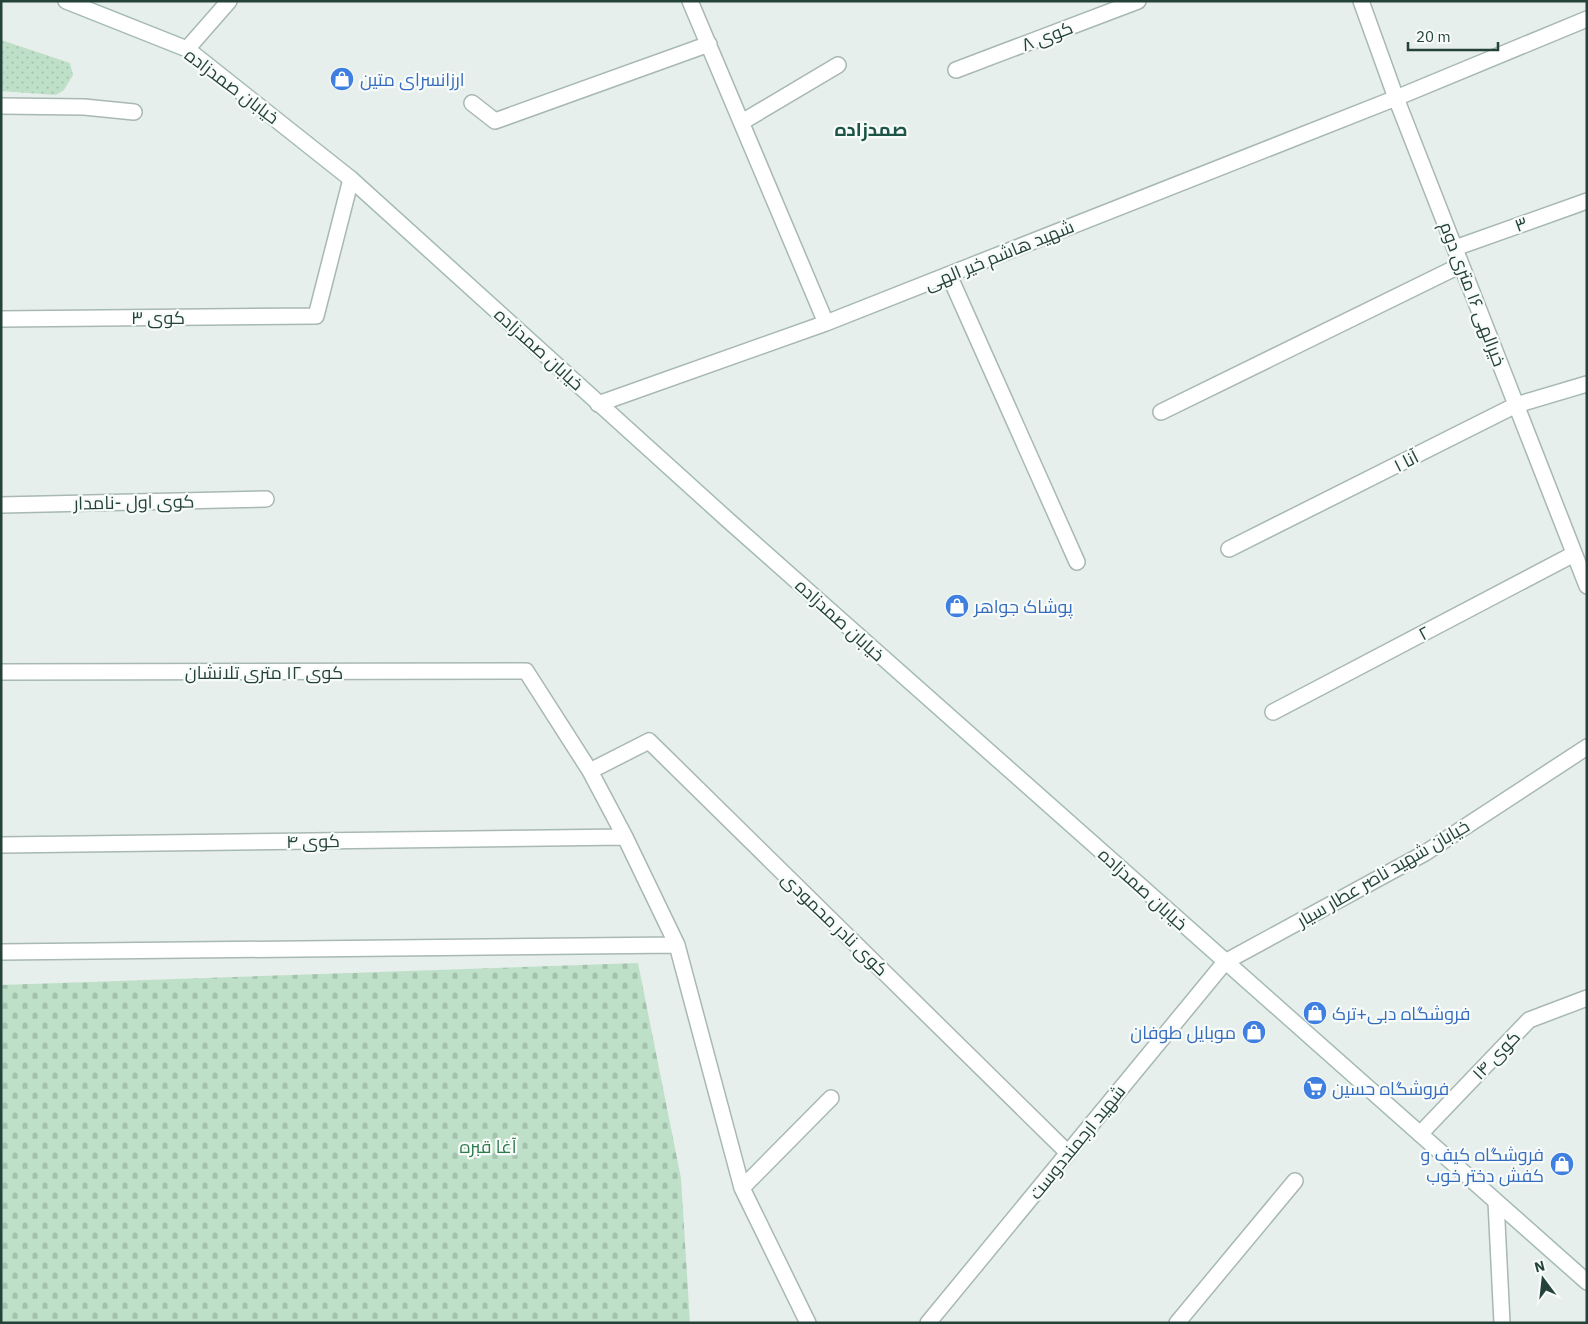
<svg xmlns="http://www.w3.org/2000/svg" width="1588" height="1324" font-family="'IBM Plex Sans',Cairo,sans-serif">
	<defs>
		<pattern id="grass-dots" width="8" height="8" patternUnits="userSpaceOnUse" patternTransform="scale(1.25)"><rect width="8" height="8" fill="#bfe0c8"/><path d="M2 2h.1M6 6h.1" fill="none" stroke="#a4c1ad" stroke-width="1.8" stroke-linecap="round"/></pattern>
		<pattern id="cemetery-stones" width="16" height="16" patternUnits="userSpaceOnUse" patternTransform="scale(1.25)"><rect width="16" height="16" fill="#bfe0c8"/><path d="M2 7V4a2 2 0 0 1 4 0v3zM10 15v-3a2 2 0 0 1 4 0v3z" fill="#a4c1ad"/></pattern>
	</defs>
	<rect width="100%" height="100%" fill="#e6efeb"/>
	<!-- grass -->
	<path fill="url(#grass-dots)" d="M1,40L70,63L73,75L64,90L56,95L1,91Z"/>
	<!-- cemetery -->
	<path fill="url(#cemetery-stones)" d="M638,963L681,1178L690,1323H1V985Z"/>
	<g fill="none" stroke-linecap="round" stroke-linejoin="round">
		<!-- minor casing -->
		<g stroke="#a8b8b2" stroke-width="18">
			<path id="minor" d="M690,1L826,323
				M1361,1L1396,98L1587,586
				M187,49L229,1
				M956,70L1138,1
				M472,103L495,121L709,44
				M1,106L84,107L134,112
				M742,122L838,65
				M1455,248L1587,201
				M949,275L1077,562
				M1,319L316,316L351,179
				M598,404L826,323L1396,98L1587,19
				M1161,412L1461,265
				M1,505L266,499
				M1229,549L1516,405L1587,384
				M1,672L526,671L590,771L625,837L677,945L742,1188L808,1323
				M1273,712L1574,554
				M590,771L649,741L1068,1153
				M1,845L625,837
				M1,952L677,945
				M1420,1134L1529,1020L1587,998
				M742,1188L831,1098
				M1496,1202L1502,1323
				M1177,1323L1295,1181"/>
		</g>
		<!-- tertiary casing -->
		<g stroke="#a8b8b2" stroke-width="18">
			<path id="tertiary" d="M928,1323L1225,962L1425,853L1587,747"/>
		</g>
		<!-- secondary casing -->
		<g stroke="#a4bbb3" stroke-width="18">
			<path id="secondary" d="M66,1L187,49L351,179L729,521L1587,1282"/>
		</g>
		<!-- minor -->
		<use href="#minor" stroke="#fff" stroke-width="15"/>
		<!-- tertiary -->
		<use href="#tertiary" stroke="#fff" stroke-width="15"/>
		<!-- secondary -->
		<use href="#secondary" stroke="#fff" stroke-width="15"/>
	</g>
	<!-- icons -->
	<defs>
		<g id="shop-disc" transform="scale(1.25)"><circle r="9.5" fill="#3f7fe0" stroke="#f7fbf9"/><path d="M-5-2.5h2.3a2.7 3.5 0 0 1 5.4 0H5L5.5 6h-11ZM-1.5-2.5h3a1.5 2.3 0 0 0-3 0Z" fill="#fff"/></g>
		<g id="supermarket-disc" transform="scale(1.25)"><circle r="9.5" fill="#3f7fe0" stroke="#f7fbf9"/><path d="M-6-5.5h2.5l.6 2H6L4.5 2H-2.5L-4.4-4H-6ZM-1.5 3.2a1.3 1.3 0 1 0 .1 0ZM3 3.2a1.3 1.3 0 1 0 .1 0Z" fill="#fff"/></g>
	</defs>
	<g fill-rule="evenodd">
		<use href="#shop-disc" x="342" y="79"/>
		<use href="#shop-disc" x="957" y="606"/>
		<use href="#shop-disc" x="1315" y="1013"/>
		<use href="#shop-disc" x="1254" y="1032"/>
		<use href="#supermarket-disc" x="1315" y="1088"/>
		<use href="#shop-disc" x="1562" y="1164"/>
	</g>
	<g text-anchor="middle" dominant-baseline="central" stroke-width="4.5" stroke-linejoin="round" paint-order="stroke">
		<!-- street labels -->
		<g font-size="18" fill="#24423a" stroke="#f7fbf9">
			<text transform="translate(1047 36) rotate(-21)">کوی ۸</text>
			<text transform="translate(232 86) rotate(37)">خیابان صمدزاده</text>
			<text transform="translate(1521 224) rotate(-20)">۳</text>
			<text transform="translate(999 255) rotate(-22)">شهید هاشم خیر الهی</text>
			<text transform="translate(1473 294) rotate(69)">خیرالهی ۱۶ متری دوم</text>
			<text x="158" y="317">کوی ۳</text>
			<text transform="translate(539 349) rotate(42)">خیابان صمدزاده</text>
			<text transform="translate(1406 461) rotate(-27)">آنا ۱</text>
			<text transform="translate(134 502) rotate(-1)">کوی اول -نامدار</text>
			<text transform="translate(840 620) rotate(42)">خیابان صمدزاده</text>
			<text transform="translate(1424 633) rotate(-28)">۲</text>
			<text x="264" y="672">کوی ۱۲ متری تلانشان</text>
			<text transform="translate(313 841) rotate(-1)">کوی ۴</text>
			<text transform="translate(1383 873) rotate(-30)">خیابان شهید ناصر عطار سیار</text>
			<text transform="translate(1143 889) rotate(42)">خیابان صمدزاده</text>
			<text transform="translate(835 924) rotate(44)">کوی نادر محمودی</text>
			<text transform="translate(1496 1055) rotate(-46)">کوی ۱۴</text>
			<text transform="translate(1077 1142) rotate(-51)">شهید ارجمنددوست</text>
		</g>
		<!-- shop labels -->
		<g font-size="18" fill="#366cbe" stroke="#f7fbf9" text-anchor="start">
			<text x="360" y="79">ارزانسرای متین</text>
			<text x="974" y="606">پوشاک جواهر</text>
			<text x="1332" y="1013">فروشگاه دبی+ترک</text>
			<text x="1236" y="1032" text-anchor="end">موبایل طوفان</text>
			<text x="1332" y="1088">فروشگاه حسین</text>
			<text x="1544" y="1154" text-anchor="end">فروشگاه کیف و<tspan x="1544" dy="21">کفش دختر خوب</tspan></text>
		</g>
		<!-- park labels -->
		<g font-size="18" fill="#2d7a4b" stroke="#f7fbf9">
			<text x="488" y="1146">آغا قبره</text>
		</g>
		<!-- neighbourhood labels -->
		<g font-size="19" font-weight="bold" fill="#1f5548" stroke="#f7fbf9">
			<text x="871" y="129">صمدزاده</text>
		</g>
	</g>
	<!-- border -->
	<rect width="1588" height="1324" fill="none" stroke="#24423a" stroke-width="5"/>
	<!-- north arrow -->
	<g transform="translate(1543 1279) rotate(345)" stroke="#f7fbf9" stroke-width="4" paint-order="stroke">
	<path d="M0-4L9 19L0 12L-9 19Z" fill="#24423a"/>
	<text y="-8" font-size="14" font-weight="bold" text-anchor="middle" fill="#24423a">N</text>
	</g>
	<!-- scale -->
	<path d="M1408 42v8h90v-8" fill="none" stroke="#24423a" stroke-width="2.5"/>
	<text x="1416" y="42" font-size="15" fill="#24423a" stroke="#f7fbf9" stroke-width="4" paint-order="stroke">20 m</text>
</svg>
